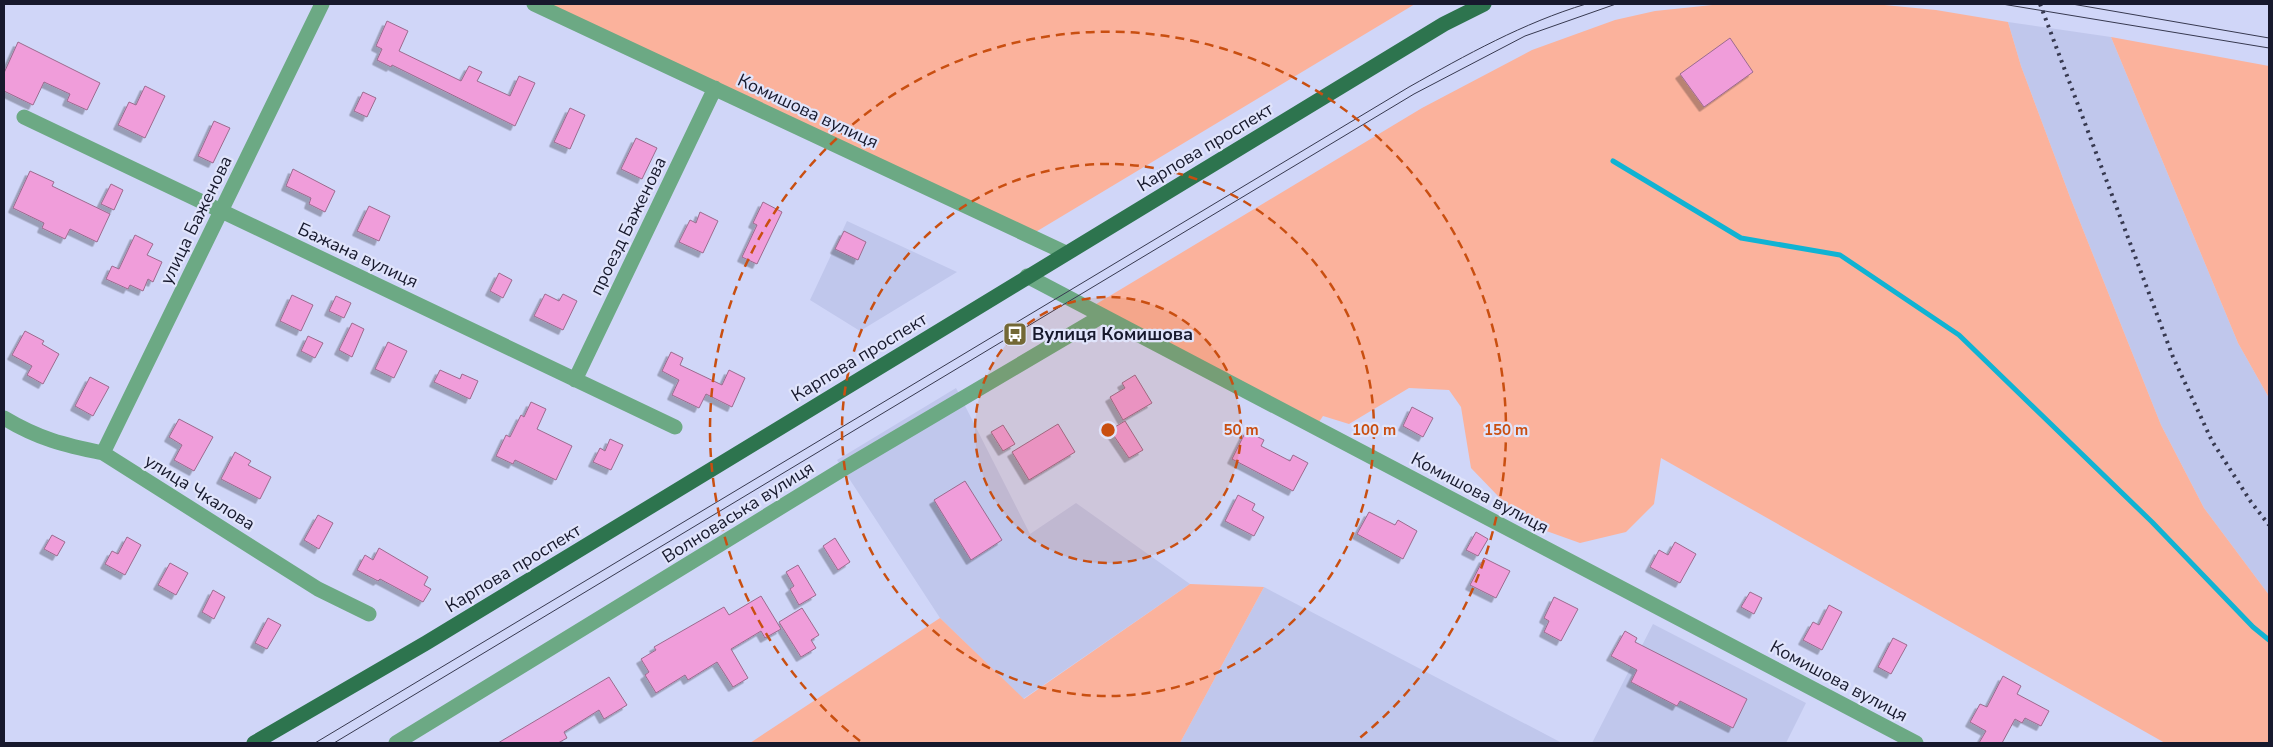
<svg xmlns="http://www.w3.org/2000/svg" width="2273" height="747" font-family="'Nunito Sans',sans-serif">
	<defs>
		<filter id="shadow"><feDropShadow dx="-4.5" dy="4.5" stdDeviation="0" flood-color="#0004"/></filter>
	</defs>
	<rect width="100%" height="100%" fill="#d0d6f8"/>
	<!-- built -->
	<path fill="#c0c7ec" d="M2008,22L2111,37L2238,343L2269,398V595L2204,508L2161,425L2070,197L2021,66Z
		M847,221L957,272L860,331L810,300Z
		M956,388L1030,534L1076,503L1190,584L1023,699L940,618L837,460Z
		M1264,587L1562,743H1180Z
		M1653,624L1806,703L1786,743H1592Z"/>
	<!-- green -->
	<path fill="#fbb29c" d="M534,4H1415L1029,236Z
		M1722,4H1874L1936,10L2008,22L2021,66L2070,197L2161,425L2204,508L2269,595V743H2165L1661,458L1654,504L1626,532L1580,543L1524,523L1471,468L1461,407L1449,390L1409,388L1349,424L1323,416L1315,428L1088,309L1422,108L1532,50L1615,20L1655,11Z
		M2111,37L2269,66V398L2238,343Z
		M1190,584L1264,587L1180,743H750L940,618L1024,699Z"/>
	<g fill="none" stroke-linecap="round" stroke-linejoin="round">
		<!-- stream -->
		<path stroke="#10b3d3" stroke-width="5" d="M1613,161L1741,238L1840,255L1959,335L2152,522L2253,627L2269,640"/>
	</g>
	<!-- building -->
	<path fill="#f09dda" stroke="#9b6b8e" filter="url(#shadow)" d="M387,21L408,31L399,51L461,81L469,66L482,72L477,81L510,96L519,76L535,83L515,126L392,65L391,67L377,60L382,49L376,46Z
		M1730,38L1753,72L1704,107L1680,74Z
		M18,42L100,83L87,110L67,101L70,94L44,82L33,105L4,91V73Z
		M145,86L165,96L145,138L118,125L129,102L136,105Z
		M363,92L376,98L367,117L354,111Z
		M570,108L585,115L570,149L554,142Z
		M214,121L230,128L213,163L198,156Z
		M636,138L657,148L642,179L621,169Z
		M293,169L335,191L325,212L309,204L311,198L286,186Z
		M30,171L54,182L52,186L110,214L97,242L70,229L65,239L42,228L44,223L13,208Z
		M111,184L123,190L114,210L101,204Z
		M763,202L782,212L757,264L742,257L757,225L753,223Z
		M369,206L390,216L379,241L357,231Z
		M700,212L718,221L703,253L679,242L690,220L696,223Z
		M844,231L866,242L858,260L835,249Z
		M135,235L153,244L147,255L162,262L153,282L148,279L143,291L130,285L128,289L106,279L112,266L119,269Z
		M499,273L512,280L503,298L490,291Z
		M545,294L559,301L563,294L577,301L563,330L534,316Z
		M292,295L313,305L301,331L280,321Z
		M336,296L351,303L344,318L329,311Z
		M352,323L364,329L352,357L339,350Z
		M25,331L44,341L42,344L59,354L43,384L27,375L32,366L12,355Z
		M308,336L323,343L315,358L301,351Z
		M388,342L407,351L394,378L375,369Z
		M671,352L683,358L680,365L722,385L729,370L745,378L732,407L706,394L699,408L672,395L679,380L662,371Z
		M440,370L460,379L462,374L478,381L470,399L434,382Z
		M1135,375L1152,403L1123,420L1110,397L1125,388L1122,383Z
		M90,377L109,387L93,416L75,406Z
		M531,402L546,409L537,429L572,446L556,480L515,460L513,464L496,456L506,435L510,437L521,415L524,417Z
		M1412,407L1433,418L1423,437L1403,426Z
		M179,419L213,437L194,471L174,460L182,445L169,437Z
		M1125,421L1143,450L1129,458L1110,430Z
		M1058,424L1075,452L1029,480L1012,452Z
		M1003,425L1015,444L1003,451L991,432Z
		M1246,431L1264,440L1261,446L1290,461L1293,455L1308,463L1293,491L1232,459Z
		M610,439L623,445L611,470L593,462L600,448L605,451Z
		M235,452L251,461L248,465L271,477L260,499L221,479Z
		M965,481L1002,540L971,560L934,500Z
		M1238,495L1255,504L1252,510L1264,517L1254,536L1225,521Z
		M1369,512L1395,525L1398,520L1417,531L1403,559L1357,534Z
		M318,515L333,523L319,549L304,540Z
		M1476,532L1488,539L1478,556L1466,550Z
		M52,535L65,542L57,556L44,549Z
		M127,537L141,545L125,575L105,564L112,551L118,554Z
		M835,538L850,562L838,570L823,546Z
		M1675,542L1696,554L1680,583L1650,567L1659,550L1668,555Z
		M379,548L428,577L424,585L431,589L423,602L380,579L378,581L357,570L365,555L373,560Z
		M1484,558L1510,571L1496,598L1470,585Z
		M170,563L188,573L176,595L158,585Z
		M798,565L816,595L799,605L790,589L794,586L786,572Z
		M213,590L225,597L214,619L202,612Z
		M1750,592L1762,598L1754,614L1741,607Z
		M761,596L781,629L765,638L761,631L731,649L748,678L733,687L717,662L688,680L685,675L656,693L645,675L649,672L641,659L656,650L654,647L724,607L729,615Z
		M1554,597L1578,609L1561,641L1544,632L1549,621L1544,618Z
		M1829,605L1842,612L1822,650L1803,640L1813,622L1819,625Z
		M802,608L819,635L811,640L816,648L801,657L779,622Z
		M268,618L281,625L267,649L255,643Z
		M1625,631L1637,638L1635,642L1747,699L1733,728L1680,701L1677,706L1631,682L1637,670L1611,656Z
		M1893,638L1907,645L1891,674L1878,667Z
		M2003,676L2021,686L2017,694L2049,711L2041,726L2025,718L2022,723L2015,719L2002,743H1979L1986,731L1970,722L1980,704L1987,707Z
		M609,677L627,705L604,719L599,710L564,732L567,738L558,743H498Z"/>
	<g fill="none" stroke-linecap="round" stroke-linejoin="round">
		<!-- minor -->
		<path stroke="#6ca984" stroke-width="15" d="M534,4L1066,253
			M24,117L675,427
			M1027,276L1916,743
			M575,380L715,88
			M4,418C39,439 64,445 103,453L318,589L369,614
			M103,453L322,4
			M396,743L843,469L1102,316"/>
		<!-- primary -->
		<path stroke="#2d744e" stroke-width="15" d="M254,743L426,643L1444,24L1484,4"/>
		<!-- tram -->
		<path stroke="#373950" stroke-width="1" d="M2002,4L2269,48
			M2072,4L2269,38
			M315,743L1409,87C1466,55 1523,23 1586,4
			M334,743L1414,94L1525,36L1616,4"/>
		<!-- rail -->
		<path stroke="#373950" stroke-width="4" stroke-dasharray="2.5 5" stroke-linecap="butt" d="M2040,4L2173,357L2212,441L2251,502L2269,525"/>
	</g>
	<!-- distance rings -->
	<circle cx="1108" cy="430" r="133" fill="#c94f11" fill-opacity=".12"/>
	<g fill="none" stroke="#c94f11" stroke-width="2.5" stroke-dasharray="9 6">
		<circle cx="1108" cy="430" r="133"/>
		<circle cx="1108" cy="430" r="266"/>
		<path d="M860 741A398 398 0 1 1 1356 741"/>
	</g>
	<!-- icons -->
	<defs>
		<g id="bus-square" transform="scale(1.25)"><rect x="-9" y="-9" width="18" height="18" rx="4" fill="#736835" stroke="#e0e4fb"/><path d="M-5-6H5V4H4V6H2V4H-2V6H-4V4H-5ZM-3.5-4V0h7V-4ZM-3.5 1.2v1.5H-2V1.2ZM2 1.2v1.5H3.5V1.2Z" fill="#fff"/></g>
	</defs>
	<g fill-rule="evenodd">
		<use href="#bus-square" x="1015" y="334"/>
	</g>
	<g text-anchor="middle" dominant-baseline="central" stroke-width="4.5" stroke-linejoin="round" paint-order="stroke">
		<!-- street labels -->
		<g font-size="18" fill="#17192d" stroke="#e0e4fb">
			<text transform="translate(808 111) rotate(25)">Комишова вулиця</text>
			<text transform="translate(1205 147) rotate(-31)">Карпова проспект</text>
			<text transform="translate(196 220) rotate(-64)">улица Баженова</text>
			<text transform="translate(628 226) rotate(-64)">проезд Баженова</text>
			<text transform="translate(358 255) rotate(25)">Бажана вулиця</text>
			<text transform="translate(859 357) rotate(-31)">Карпова проспект</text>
			<text transform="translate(200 492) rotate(32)">улица Чкалова</text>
			<text transform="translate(1480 493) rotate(28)">Комишова вулиця</text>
			<text transform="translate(738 512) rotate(-32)">Волноваська вулиця</text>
			<text transform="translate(513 568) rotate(-31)">Карпова проспект</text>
			<text transform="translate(1839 681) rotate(28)">Комишова вулиця</text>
		</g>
		<!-- poi labels -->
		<g font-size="18" font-weight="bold" fill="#17192d" stroke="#e0e4fb" text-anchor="start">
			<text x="1032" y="334">Вулиця Комишова</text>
		</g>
	</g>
	<circle cx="1108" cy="430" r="8" fill="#c94f11" stroke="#e0e4fb" stroke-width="2.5"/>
	<g font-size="15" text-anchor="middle" font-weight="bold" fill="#c94f11" stroke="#e0e4fb" stroke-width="4.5" stroke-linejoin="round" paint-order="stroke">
		<text x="1241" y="435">50 m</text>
		<text x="1374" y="435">100 m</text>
		<text x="1506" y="435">150 m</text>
	</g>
	<!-- border -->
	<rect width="2273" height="747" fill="none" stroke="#17192d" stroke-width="10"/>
</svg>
